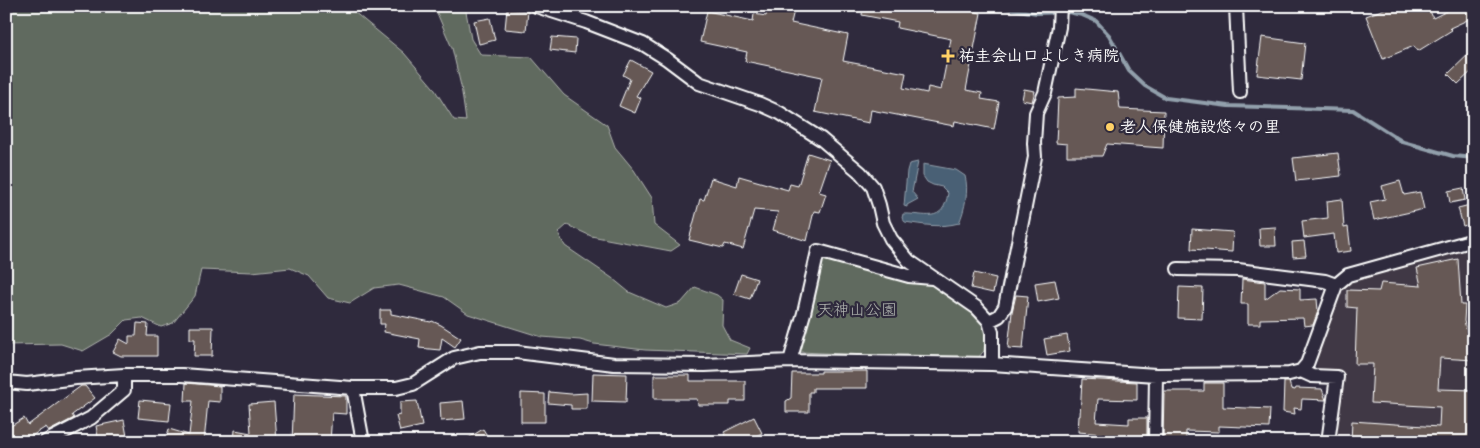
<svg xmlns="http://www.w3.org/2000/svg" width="1480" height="448" font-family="'Architects Daughter','Klee One',sans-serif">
	<rect width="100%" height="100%" fill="#2f2a3d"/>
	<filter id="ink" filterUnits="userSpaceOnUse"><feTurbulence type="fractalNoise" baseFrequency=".02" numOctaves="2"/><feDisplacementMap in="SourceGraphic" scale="10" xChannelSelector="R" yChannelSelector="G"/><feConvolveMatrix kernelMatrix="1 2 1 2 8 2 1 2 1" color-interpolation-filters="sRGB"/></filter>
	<g filter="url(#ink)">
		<!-- built -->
		<path fill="#403844" d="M1474,246V442H1331L1336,406L1342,372H1316L1318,351L1340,291L1347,283L1356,277Z"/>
		<!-- green -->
		<path fill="#616a5f" stroke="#b0b4af" d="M6,6H347L404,53L433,87L454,120L466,121L461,86L452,48L434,6H465L471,39L481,55L531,57L564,95L607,125L615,147L634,170L652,198L654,225L680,245L671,251L591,236L567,225L558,233L565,246L612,278L629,292L666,308L681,303L695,287L717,295L723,300L722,325L730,340L750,348L747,354L645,350L594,344L580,340L542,337L468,314L444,297L399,285L374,288L350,303L328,298L309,276L290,268L252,272L201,270L195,296L173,323L161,327L142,318L126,320L112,334L83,351L61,344L6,345Z
			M821,257L930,281L982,318L986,330L984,351L976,360L800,352Z"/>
		<!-- water -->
		<path fill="#496074" stroke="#92a0ac" d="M918,162L912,192L918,199L907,205V207L904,206L907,171L909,164Z
			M923,164L956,170L965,176C969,190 965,209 959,223C940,228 924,225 905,222L902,218L903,214C925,213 943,225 948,193L942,187L933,185L927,182L923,176Z"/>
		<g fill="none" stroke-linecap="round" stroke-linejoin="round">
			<!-- stream -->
			<path stroke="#92a0ac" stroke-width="4" d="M994,6L1037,13L1068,12L1082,15L1096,21L1109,35L1129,71L1145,86L1166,98L1228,106L1353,110L1403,142L1453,156L1474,158"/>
		</g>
		<!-- building -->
		<path fill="#665955" stroke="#fff" d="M768,6H795L791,23L848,35L843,61L906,73L903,88L927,93L928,87L941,90L951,39L897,28L898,22L862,15L863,6H947L981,13L966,90L982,93L981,99L999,102L994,129L955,121L954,126L871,110L869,123L815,112L822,77L745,61L747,52L700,42L707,11L753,21L754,14L766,16Z
			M1392,6H1428L1433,18L1457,6H1474V17L1450,28L1452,30L1418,51L1414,46L1383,59L1366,16Z
			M507,9L528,11L526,31L505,29Z
			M490,18L495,40L479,44L474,21Z
			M552,37L576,39L575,53L550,50Z
			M1262,37L1305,43L1301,80L1257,75Z
			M1474,49V69L1458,84L1448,74Z
			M631,60L651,71L636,96L641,98L635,113L619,106L630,79L623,75Z
			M1076,88L1118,92L1120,109L1164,111L1163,148L1107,144L1102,156H1067V144L1056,143L1058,98L1076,97Z
			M1024,89L1035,91L1032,102L1022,100Z
			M808,153L830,160L819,192L826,194L820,212L814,211L807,241L773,230L778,212L754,210L743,249L725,244L723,248L689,240L700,199L704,200L711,178L737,186L739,176L788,190L790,184L798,186Z
			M1338,153L1341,176L1296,181L1293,158Z
			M1400,181L1404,195L1420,192L1424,209L1374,220L1370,202L1385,199L1382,186Z
			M1463,188L1465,200L1450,203L1448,191Z
			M1342,199L1344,228L1348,227L1351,251L1336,253L1334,234L1304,238L1302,221L1328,218L1327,201Z
			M1474,204V223L1463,226L1458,208Z
			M1275,227L1276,246H1260L1259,228Z
			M1192,229L1233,232L1232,252L1191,249Z
			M1304,241L1306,256L1293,257L1292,242Z
			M1458,259L1461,305H1465L1464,321L1468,336H1474V360L1440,358L1438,389L1474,390V442H1351L1352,421L1439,427L1440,407L1371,403L1373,364H1355L1357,308L1347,307V290L1379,291L1381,283L1421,286L1417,268Z
			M974,273L996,278L993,293L971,288Z
			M741,274L757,279L750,299L734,294Z
			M1242,279L1265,282V299L1280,288L1300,289V300L1317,299L1318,311L1313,325L1304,326L1303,318L1260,319V324H1248V304H1241Z
			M1055,280L1059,298L1038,302L1035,283Z
			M1179,287L1203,288L1202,319L1178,318Z
			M1016,295L1028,296L1023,349L1008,348L1012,312Z
			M380,310H391V314L431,322L432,321L441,325L461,338L455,347L442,338L440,350L419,348L420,339L384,332L385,324H380Z
			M137,323L148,324L147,336H157V356H121L113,352L120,339L129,344V336H136Z
			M190,327H213L212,356H194L195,339H190Z
			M1067,335L1070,351L1047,355L1044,339Z
			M821,371H867V388H813V392H809V412H786V401L791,398L792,373H821Z
			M593,373L627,374L626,402L592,401Z
			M654,375H690V381H745V401H730V405H698L697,399H654Z
			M1082,379L1137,382V400L1098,399L1096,422L1129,424V418H1147V439H1145V442L1128,441V440L1102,438L1103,434L1078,432L1079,416H1080Z
			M1284,382H1289L1291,389L1295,390L1296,388L1322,389L1326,400L1302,399L1301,409L1294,408L1295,414L1283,412Z
			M186,383L220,386V402L208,401L204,442H165L169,429L189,435L193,401H185Z
			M1204,383H1223V407L1270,409L1269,428L1219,426V432L1186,431V442L1163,440L1164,391H1204Z
			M81,386H85L95,398L72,415L74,418L49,431L46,427L22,442H6V429L24,418L28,425Z
			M549,392L571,394L587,393V409H571V405L548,403Z
			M521,393L545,394V422H521Z
			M294,394L346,396V414L332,413L330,442H292Z
			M140,400L171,403L169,421L138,418Z
			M417,401L422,426L400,431L396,416L400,415V402Z
			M463,401L465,419L441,421L440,403Z
			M274,402L277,442H234L235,430L251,433L249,404Z
			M754,417L762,433L744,442H729L724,432Z
			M124,420L128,442H99L96,426Z
			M483,429L491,442H462Z"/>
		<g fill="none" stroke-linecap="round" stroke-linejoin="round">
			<!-- street casing -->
			<g stroke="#fff" stroke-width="16">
				<path id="street" d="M536,6L586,22L643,44L667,59L699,83L760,104L780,113L821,139L860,172L873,187L879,205L883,223L891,239L909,261L977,308L989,321L992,332V364
					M1236,6L1240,92
					M1178,269L1238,270L1325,281L1336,285
					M989,321L999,316L1005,307L1035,157L1034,143L1036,113L1045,93L1059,27L1060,6
					M790,361L804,313L818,251L909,276L932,278
					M1301,371L1312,376L1337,377L1328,442
					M6,382L27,384L76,378L124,375H182L353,388H396L413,384L454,358L480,352H517L614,364L705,365L790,361L992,364L1156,375L1289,374L1301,371L1307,364L1336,285L1348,275L1474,240
					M353,388L363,442
					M45,442L91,418L124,390V375
					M1155,442L1156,375"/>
			</g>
			<!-- street -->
			<use href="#street" stroke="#2f2a3d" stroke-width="12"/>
		</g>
	</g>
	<!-- markers -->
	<g fill="#ffd166" stroke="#2f2a3d" stroke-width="2">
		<path d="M945.5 48.5h5v5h5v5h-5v5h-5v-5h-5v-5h5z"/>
		<circle cx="1110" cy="127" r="5"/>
	</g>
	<g text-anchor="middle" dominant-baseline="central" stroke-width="4.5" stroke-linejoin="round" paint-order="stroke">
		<!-- poi labels -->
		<g font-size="16" font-weight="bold" fill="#fff" stroke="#2f2a3d" text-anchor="start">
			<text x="959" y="56">祐圭会山口よしき病院</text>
			<text x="1120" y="127">老人保健施設悠々の里</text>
		</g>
		<!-- park labels -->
		<g font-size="16" fill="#b0b4af" stroke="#2f2a3d">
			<text x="857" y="310">天神山公園</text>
		</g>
	</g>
	<!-- margin -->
	<rect width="1480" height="448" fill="none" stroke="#2f2a3d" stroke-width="25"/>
	<rect x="12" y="12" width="1455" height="423" fill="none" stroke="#fff" stroke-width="2" filter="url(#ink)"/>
</svg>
